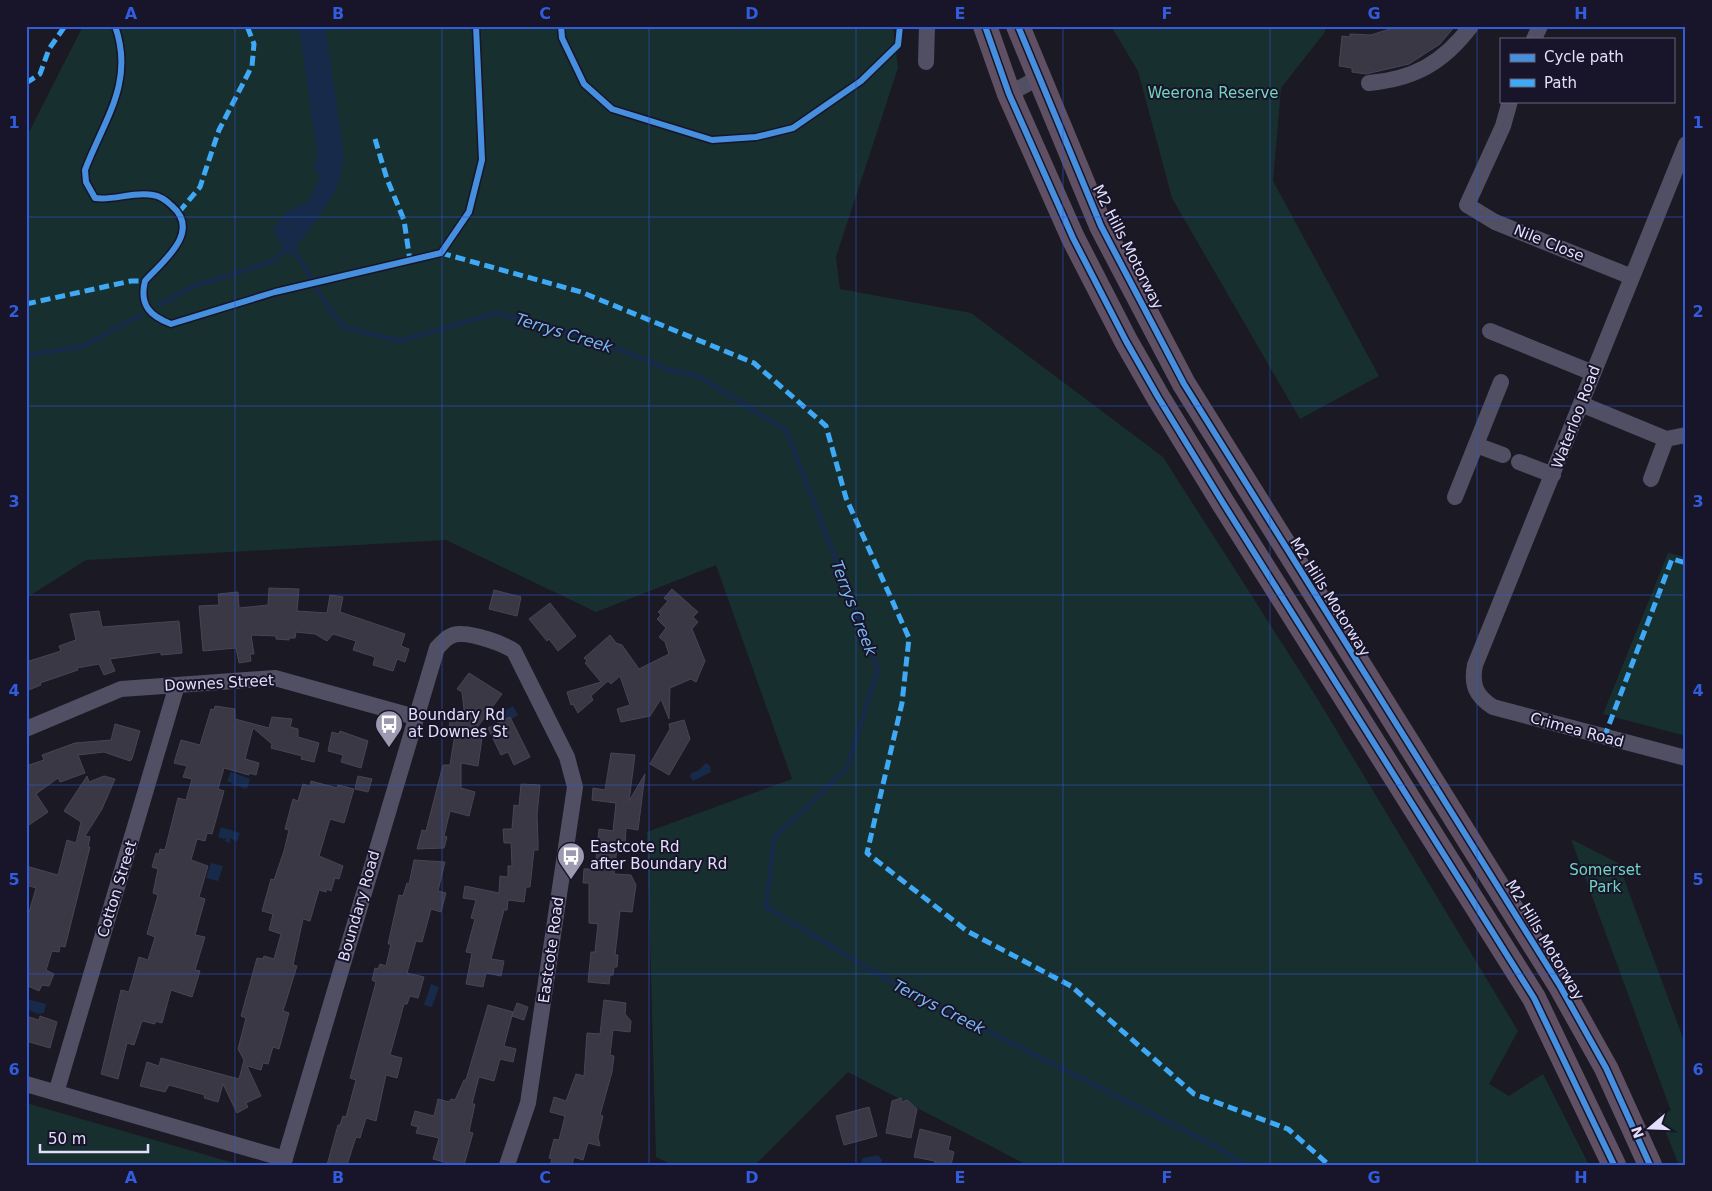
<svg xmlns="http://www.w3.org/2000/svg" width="1712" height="1191" font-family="'DejaVu Sans',sans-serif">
	<rect width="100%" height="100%" fill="#1b1924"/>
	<!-- green -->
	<path fill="#182f30" d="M83,26H893L898,68L836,257L840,289L971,313L1163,457L1317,698L1518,1031L1489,1084L1509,1096L1543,1074L1589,1165H1027L848,1072L755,1165H672L656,1157L647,832L792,779L716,565L596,612L446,540L86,560L26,598V133L29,132Z
		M1111,26H1325V32L1281,88L1273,181L1379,376L1300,419L1172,198L1138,71Z
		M1668,553L1686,557V736L1603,714Z
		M1571,839L1618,863L1686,1046V1165H1679L1658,1113L1671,1111Z
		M26,1103L241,1165H26Z"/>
	<!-- water -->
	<path fill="#172a4a" d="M322,120C329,135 340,154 341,171C341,193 302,238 288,257L273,228L288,211L309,201L323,170Z
		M513,706L518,715L501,725L496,716Z
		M706,763L710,766L711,772L693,781L690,777L691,773L699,770Z
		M231,772L250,779L248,787L245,789L227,781Z
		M221,827L240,833L237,842L230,838V843L225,841L226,837L224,839L218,837Z
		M211,863L223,866L218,881L206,878Z
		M431,984L439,987L432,1007L424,1005Z
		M26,999L46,1004L44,1013L38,1014L26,1009Z
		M878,1155L882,1160L881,1165L860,1164L863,1158Z"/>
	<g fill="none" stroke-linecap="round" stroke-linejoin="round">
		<!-- stream -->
		<path stroke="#172a4a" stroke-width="4.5" d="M292,246L328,307L344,327L400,341L496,313L593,339L670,370L698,376L786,430L878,669L847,768L774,838L766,907L891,982L1219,1148L1244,1165
			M159,305L192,287L274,261L287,246
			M26,355L81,347L141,315"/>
		<!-- river -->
		<path stroke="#172a4a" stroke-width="26" d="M312,26L331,157L328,166"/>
	</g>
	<!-- building -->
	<path fill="#3a3845" stroke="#484456" d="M1399,26H1455L1440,44L1409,64L1366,74L1352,72V68L1339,66L1342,36L1350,37V34L1371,35Z
		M269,588L299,589L297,611L327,613L330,595L343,597L340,612L405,634L401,646L409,649L405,662L397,659L393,671L373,665L375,657L353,650L356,641L333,634L327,641L315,634L296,632L295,638H289V640L276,639V636L251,635L254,654H250L251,661L239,663L236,648L203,651L199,606L219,605L218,594L238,592L239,608L268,605Z
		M672,589L698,612L693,617L698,622L692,629L705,661L696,682L691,679L670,688L669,719L661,699L650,716L621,722L617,709L630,705L620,676L611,684L608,681L591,696L593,700L578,713L573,704L571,705L567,692L601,682L585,663L587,661L584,658L610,635L616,643L622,645L639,669L669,654L665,642L659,637L666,628L657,619L661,615L658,612L668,601L664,598Z
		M494,590L521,597L517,616L489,609Z
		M550,603L576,636L558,651L549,639L547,641L529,619Z
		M99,611L102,627L179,621L182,653L161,655V652L110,659L115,671L104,675L99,664L77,668L78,670L40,683L41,685L26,691V662L61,651L59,646L76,640L70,614Z
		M469,673L502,694L470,737L483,731L478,766L461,763V788L475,792L469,816L450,811L444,836L447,837L444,848L417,849L422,830L426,831L443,765H450L456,728L449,727L451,716L465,718L462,692L457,689Z
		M215,706L235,709V719L269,728L272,717L292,719L290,727L298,729V737L319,743L314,762L301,759L302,756L271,748L272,744L253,728L245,759L259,763L256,775L249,773V775L224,768L218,789L224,791L212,834L207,833L205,841L197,839L191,860L208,866L199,897L205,899L195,935L205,937L195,970L200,971L192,997L171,990L162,1023L155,1021V1024L142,1021L134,1045L127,1043L118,1079L101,1074L121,990L129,992L139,957L148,960L155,937L147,934L158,895L153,893L158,869L152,867L156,853L159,854L160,849L165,850L178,798L186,800L192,779L183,777L187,766L174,763L181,740L200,745L211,709L214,710Z
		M510,717L530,757L514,765L508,752L501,755L488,728Z
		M684,720L690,739L669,775L650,764L670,729L669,724Z
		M115,724L140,731L132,759L130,761L104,752L78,755L85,773L60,782L58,778L36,794L48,812L26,827V766L44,760L42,755L75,743L111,740Z
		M340,731L368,741L361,768L341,762L343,755L328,751L332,732L339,734Z
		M611,753L635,755L629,801L645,774L638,830L626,828L625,847H617L614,874L631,875L636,885L632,912L620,911L615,955H618L617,967H614L613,975H610L609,984L588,982L591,952H595L598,924L589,923V883H583L584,869H595L599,829L613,831L616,803L592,800L593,788L605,790Z
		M87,776L89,782L104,776L115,779L102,809L85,836L90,837L88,847H90L65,947L60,946L59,952L52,951L46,970L54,974L49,986L42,985L39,991L26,985V923L36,888L26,885V866L58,875L67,840L76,843L81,822L64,811Z
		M358,776L372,779L368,792L355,789Z
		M311,781L337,788L338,785L354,789L344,823L330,819L319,856L343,866L339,879L335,878L331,891L327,889L326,892L319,890L310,921L303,919L293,965L297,966L283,1011L289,1013L279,1049L273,1047L268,1064L263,1063L261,1070L247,1066L261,1096L246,1103L248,1107L237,1113L223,1084L218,1102L204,1098L205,1095L169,1085L165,1092L140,1086L147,1062L159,1066L161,1058L239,1079L244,1060L238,1049L246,1018L241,1016L257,958L263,959L264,956L274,959L281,934L269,930L273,914L262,911L271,879L274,880L284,851L289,830L285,829L293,799L298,801L303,784L310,786Z
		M521,784L540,785L537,815L538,842V850H534L530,887H526L524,902L508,900L507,910H504L491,959L504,961L501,976L486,973L483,987L466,984L472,953L466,952L475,919L471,918L476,900L463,898L465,886L499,893L500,876L508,877V866H512L511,843H504L503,829H512L514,805L519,806Z
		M414,860L445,862L438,891L446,893L441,912L431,909L422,942L416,941L407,973L424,977L418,998L410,996L407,1004H404L390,1055L402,1058L397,1078L386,1075L376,1121L366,1118L360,1138L356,1137L347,1165H327L338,1125H340L343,1116L346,1117L356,1080L350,1078L376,982L372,980L375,968L378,969L380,964L386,966L391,944H388L399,895L403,896L407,883L409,884Z
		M604,1000L626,1003L625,1014L631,1021L630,1032L613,1030L610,1055L614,1056L612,1072L600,1115L603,1116L598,1137L600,1146L588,1143L583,1160L574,1157L572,1165H550L552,1159L549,1158L554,1139L559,1140L565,1116L550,1112L554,1097L566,1101L576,1074L584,1076L587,1033L600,1034Z
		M517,1003L528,1007L524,1020L512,1016Z
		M488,1005L513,1012L504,1046L516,1049L513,1062L500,1059L494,1081L479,1077L472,1104H475L469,1132L473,1133L464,1165H454L433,1159L439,1138L416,1133L418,1127L411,1125L415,1111L434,1116L438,1099L449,1102L451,1099L455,1100L464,1080H466Z
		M26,1016L39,1020L40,1016L57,1022L50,1048L26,1041Z
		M901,1098L902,1102L907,1100L917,1109L911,1138L886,1133L892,1101Z
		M869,1107L877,1136L844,1145L836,1116Z
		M920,1129L951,1137L948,1150L954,1152L951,1165H934L935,1161L914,1157Z"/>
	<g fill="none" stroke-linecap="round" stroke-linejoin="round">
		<!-- minor -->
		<path stroke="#514f63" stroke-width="16" d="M1534,39L1540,26
			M926,62L927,26
			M1369,83C1414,79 1443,63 1471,26
			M1009,94L1038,78
			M1510,101L1503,126L1467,205L1495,222L1632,277
			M1686,144L1475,665C1471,685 1476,696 1493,707L1686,758
			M1490,331L1593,373
			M1581,404L1666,439L1651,479
			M1666,439L1686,435
			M1476,445L1503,455
			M1519,462L1553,475
			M1455,497L1501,382
			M26,729L121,689L275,678L415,717
			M26,1084L285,1159
			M56,1093L177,685
			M283,1165L437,648C444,641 450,633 461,634C474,634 503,643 514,651L567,757L575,787L528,1103L507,1165"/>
		<!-- highway -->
		<path stroke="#605064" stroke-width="24" d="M985,26L1009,94L1073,238L1126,341L1158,397L1223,503L1534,998L1614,1165
			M1018,26L1101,226L1184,384L1560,986L1606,1068L1650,1165"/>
		<!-- quiet -->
		<path stroke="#3fa9f5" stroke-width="5" stroke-dasharray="10 5" stroke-linecap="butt" d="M26,83L40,74L49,49L65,26
			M375,139L387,179L404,220L410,261
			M179,212L200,187L219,130L252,66L254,44L247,26
			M441,253L581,292L754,363L826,426L846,498L909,638L902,703L867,853L967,931L1071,986L1194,1094L1288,1129L1329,1165
			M26,304L131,281H145
			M1604,738L1672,559L1686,563"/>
		<!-- cycleway casing -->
		<g stroke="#181429" stroke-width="9">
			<path id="cycleway" d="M115,26C135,82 104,120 85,170L86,182L95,198C114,201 133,191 153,195C160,196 167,201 172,206C202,232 162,262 145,281C139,305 150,316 171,324L275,292L441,253L469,212L482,160L476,26
				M561,26L562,38L584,84L612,109L712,140L756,137L793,128L861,81L898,45L900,26
				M985,26L1009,94L1073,238L1126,341L1158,397L1223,503L1534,998L1614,1165
				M1018,26L1101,226L1184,384L1560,986L1606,1068L1650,1165"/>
		</g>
		<!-- cycleway -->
		<use href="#cycleway" stroke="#468fdf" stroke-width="6"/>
	</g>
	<!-- grid -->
	<path fill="none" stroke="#315cdc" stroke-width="1" stroke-opacity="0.55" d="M235,26V1165M442,26V1165M649,26V1165M856,26V1165M1063,26V1165M1270,26V1165M1477,26V1165M26,217H1686M26,406H1686M26,595H1686M26,785H1686M26,974H1686"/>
	<!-- icons -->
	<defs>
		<g id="bus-pin" transform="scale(1.4375)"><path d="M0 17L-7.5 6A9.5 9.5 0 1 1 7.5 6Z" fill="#9d9ab0" stroke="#181429"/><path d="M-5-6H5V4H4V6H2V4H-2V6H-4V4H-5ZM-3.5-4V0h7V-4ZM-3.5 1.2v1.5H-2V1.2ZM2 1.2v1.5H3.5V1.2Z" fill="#fff"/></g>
	</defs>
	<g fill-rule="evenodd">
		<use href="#bus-pin" x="389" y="724"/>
		<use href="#bus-pin" x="571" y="856"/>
	</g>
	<g text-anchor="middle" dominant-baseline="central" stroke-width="4" stroke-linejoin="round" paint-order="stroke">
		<!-- park labels -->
		<g font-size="15" fill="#71d5be" stroke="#181429">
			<text x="1213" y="93">Weerona Reserve</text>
			<text x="1605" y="870">Somerset<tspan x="1605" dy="17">Park</tspan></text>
		</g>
		<!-- street labels -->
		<g font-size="15" fill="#e3dffb" stroke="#181429">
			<text transform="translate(1549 243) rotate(22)">Nile Close</text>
			<text transform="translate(1128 247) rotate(63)">M2 Hills Motorway</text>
			<text transform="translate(1576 417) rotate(-69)">Waterloo Road</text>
			<text transform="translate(1330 597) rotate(58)">M2 Hills Motorway</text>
			<text transform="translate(219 683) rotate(-3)">Downes Street</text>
			<text transform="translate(1577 730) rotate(15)">Crimea Road</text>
			<text transform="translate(117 889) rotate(-73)">Cotton Street</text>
			<text transform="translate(359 906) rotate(-74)">Boundary Road</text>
			<text transform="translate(1545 940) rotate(59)">M2 Hills Motorway</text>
			<text transform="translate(551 950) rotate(-82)">Eastcote Road</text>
		</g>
		<!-- poi labels -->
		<g font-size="15" fill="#e3dffb" stroke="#181429" text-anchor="start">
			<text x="408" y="715">Boundary Rd<tspan x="408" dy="17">at Downes St</tspan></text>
			<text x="590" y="847">Eastcote Rd<tspan x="590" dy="17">after Boundary Rd</tspan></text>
		</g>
		<!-- water labels -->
		<g font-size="16" font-style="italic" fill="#78b6f0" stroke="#181429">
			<text transform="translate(564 333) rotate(17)">Terrys Creek</text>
			<text transform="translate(854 608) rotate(69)">Terrys Creek</text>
			<text transform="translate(939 1007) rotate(27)">Terrys Creek</text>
		</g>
	</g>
	<!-- border -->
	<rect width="1712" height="1191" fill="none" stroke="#181429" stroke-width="55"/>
	<!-- legend -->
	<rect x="1500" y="38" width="175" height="65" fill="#181429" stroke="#69657d"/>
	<rect x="1510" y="54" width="25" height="8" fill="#468fdf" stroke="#69657d"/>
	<text x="1544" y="62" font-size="15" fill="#e3dffb">Cycle path</text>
	<rect x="1510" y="79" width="25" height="8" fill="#3fa9f5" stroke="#69657d"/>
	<text x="1544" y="88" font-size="15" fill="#e3dffb">Path</text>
	<!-- north arrow -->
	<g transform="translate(1650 1128) rotate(251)" stroke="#181429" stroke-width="4" paint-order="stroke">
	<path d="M0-4L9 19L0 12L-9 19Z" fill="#e3dffb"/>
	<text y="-8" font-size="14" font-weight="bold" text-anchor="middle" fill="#e3dffb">N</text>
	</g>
	<!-- scale -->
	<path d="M40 1144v8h108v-8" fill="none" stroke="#e3dffb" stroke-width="2.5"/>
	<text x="48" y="1144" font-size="15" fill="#e3dffb" stroke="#181429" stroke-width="4" paint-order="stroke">50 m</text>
	<rect x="28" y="28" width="1656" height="1136" fill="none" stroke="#315cdc" stroke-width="2"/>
	<g font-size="16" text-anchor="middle" font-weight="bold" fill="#315cdc">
		<text x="131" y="19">A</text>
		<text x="338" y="19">B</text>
		<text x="545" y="19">C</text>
		<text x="752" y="19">D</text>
		<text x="960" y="19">E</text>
		<text x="1167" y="19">F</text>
		<text x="1374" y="19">G</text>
		<text x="1581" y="19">H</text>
		<text x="14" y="128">1</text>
		<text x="1698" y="128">1</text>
		<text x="14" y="317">2</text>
		<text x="1698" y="317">2</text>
		<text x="14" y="507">3</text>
		<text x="1698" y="507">3</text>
		<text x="14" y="696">4</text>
		<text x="1698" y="696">4</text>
		<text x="14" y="885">5</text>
		<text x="1698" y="885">5</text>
		<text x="14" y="1075">6</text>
		<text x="1698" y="1075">6</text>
		<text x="131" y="1183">A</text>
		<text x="338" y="1183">B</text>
		<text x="545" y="1183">C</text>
		<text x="752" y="1183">D</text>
		<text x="960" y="1183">E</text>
		<text x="1167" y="1183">F</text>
		<text x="1374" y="1183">G</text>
		<text x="1581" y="1183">H</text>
	</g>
</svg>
